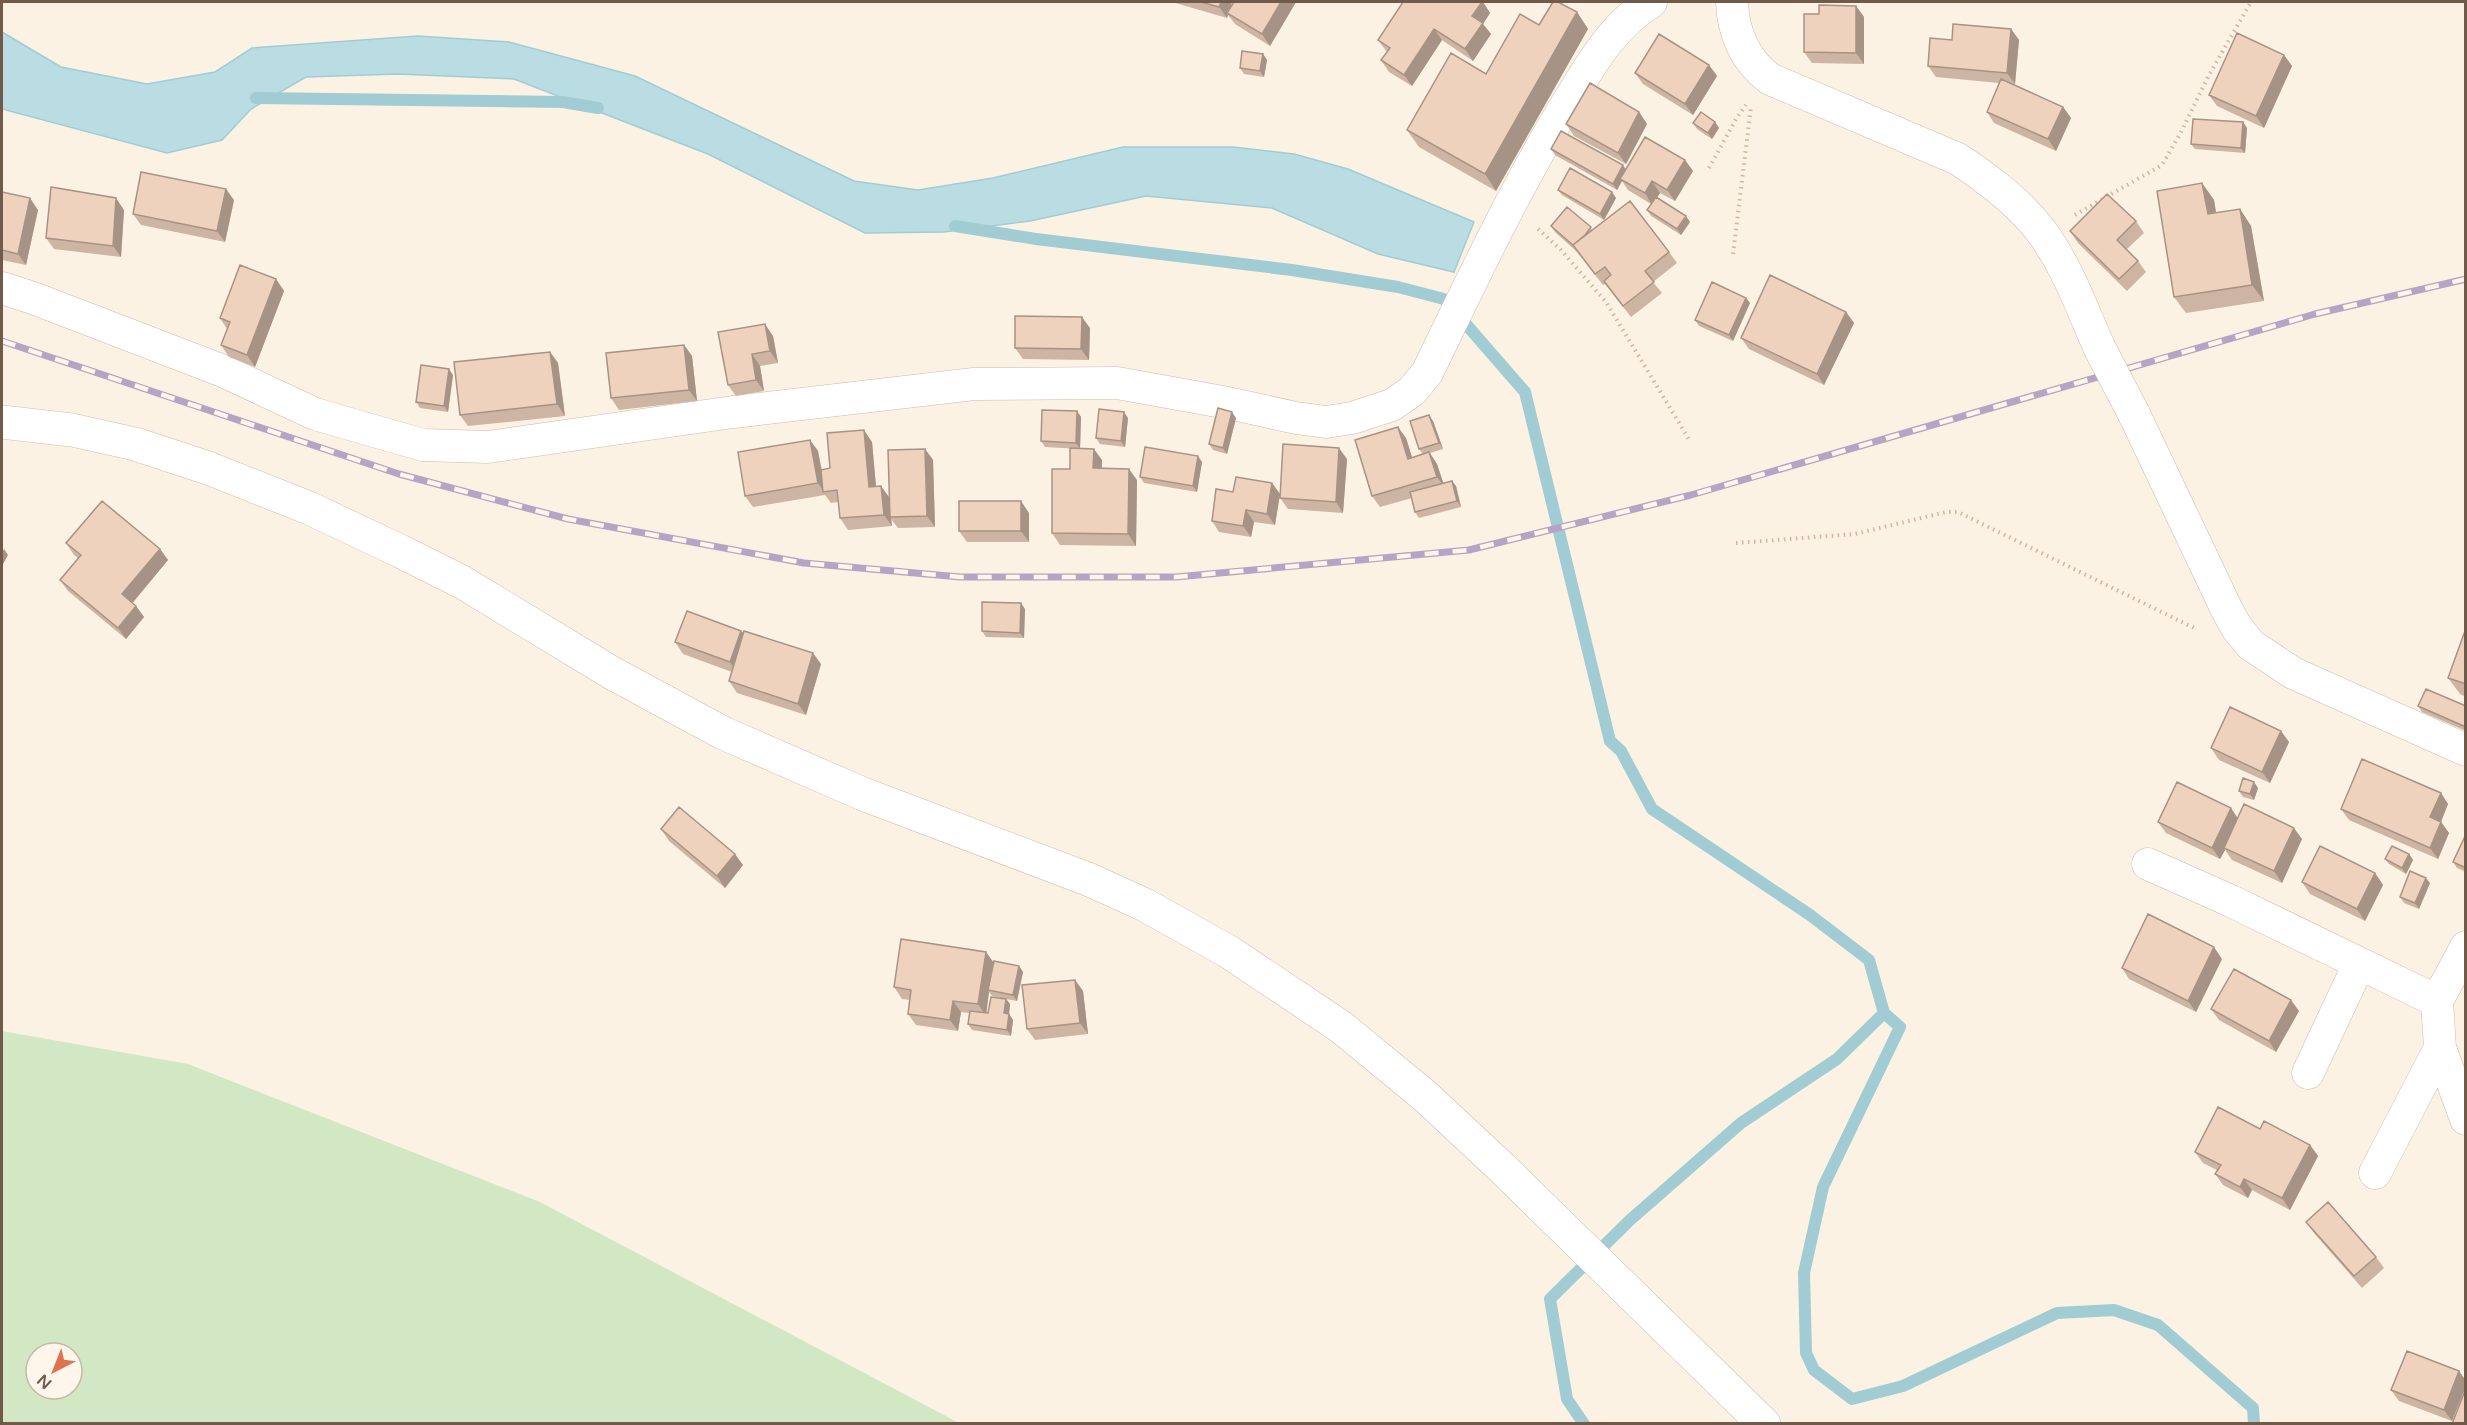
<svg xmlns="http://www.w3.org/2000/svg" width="2467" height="1425" font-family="'Varela Round',sans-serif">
	<rect width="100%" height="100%" fill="#fbf2e4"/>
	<!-- green -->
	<path fill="#d2e7c4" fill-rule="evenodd" d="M2,1031L188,1064L540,1202L959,1423H2ZM36,1353H72V1389H36Z"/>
	<!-- water -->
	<path fill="#badde3" stroke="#a1ccd4" stroke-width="1.5" d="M2,32L61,67L147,84L215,72L252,48L418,36L509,42L635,76L854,181L918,190L993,178L1123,147H1233L1294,154L1348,169L1474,222L1454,272L1378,254L1272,208L1146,196L1030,221L944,232L865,233L708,154L514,79L398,74L306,77L251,109L222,140L167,153L2,109Z"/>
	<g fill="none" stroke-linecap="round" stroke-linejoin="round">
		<!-- stream -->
		<path stroke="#a1ccd4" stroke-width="12" d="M256,98L563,102L598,108
			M955,226L1036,239L1292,270L1398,287L1444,299L1525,392L1610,741L1621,751L1652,809L1810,915L1869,960L1884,1013L1900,1027L1823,1187L1804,1273L1806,1353L1814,1370L1852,1399L1903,1386L2057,1313L2114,1310L2158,1325L2253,1408L2254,1424
			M1584,1424L1567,1399L1550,1299L1630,1220L1741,1123L1837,1059L1884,1013"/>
		<!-- street casing -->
		<g stroke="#ccbaac" stroke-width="33">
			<path id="street" d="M1732,2C1733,32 1745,61 1770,79L1958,159C1988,179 2019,202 2041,231C2067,266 2082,308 2099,347
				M2,288L33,298L223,371L315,414L423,445L488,447L733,412L974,384L1117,383L1228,403L1296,418L1326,422L1352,418L1392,405L1412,391L1427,373C1470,284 1512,195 1563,110C1588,70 1610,27 1651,2
				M2134,414L2227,610L2237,628L2251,645L2293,673L2466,750
				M2148,864L2231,901L2437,1001L2466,947
				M2437,1001L2440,1048L2466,1119
				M2308,1073L2359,964
				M2375,1173L2440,1048"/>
		</g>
		<!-- secondary casing -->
		<g stroke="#d0bcac" stroke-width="34">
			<path id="secondary" d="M2,422L72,430L135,444L208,468L309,508L400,551L462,582L612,673L723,733L863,794L1090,880L1145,905L1229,952L1341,1027L1425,1096L1500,1166L1764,1424"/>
		</g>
		<!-- path -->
		<path stroke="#d3b5a1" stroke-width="4" stroke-dasharray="1.5 4.5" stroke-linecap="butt" d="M1709,168L1736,119L1746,105
			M2075,215L2162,165L2180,134L2209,75L2251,2
			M1538,229L1561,250L1606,302L1690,441
			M1733,254L1751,107
			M1736,543L1855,534L1946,512H1958L2194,628"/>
		<!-- street -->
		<use href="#street" stroke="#fff" stroke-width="32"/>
		<!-- secondary -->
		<use href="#secondary" stroke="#fff" stroke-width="33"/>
		<!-- rail casing -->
		<g stroke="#b5a4c3" stroke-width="7">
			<path id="rail" d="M2,341L399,474L568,519L804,563L960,577H1176L1469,550L1691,495L2315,314L2466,279"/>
		</g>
		<!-- rail -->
		<use href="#rail" stroke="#fef6ea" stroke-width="4.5" stroke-dasharray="14" stroke-linecap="butt"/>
		<!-- street-bridge casing -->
		<g stroke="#ccbaac" stroke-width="33" stroke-linecap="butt">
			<path id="street-bridge" d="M2099,347L2134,414"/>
		</g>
		<!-- street-bridge -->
		<use href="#street-bridge" stroke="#fff" stroke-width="32"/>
	</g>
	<!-- wall -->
	<path fill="#ceb5a3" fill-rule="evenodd" d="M1172,2H1232L1231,7L1234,2H1296L1270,46L1235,24L1228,15L1227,18Z
		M1483,2L1490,13L1483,24L1491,34L1473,61L1442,40L1412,86L1389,72L1381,60L1387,52L1378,40Z
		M1856,6L1864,17V64L1812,63L1804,52L1819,14Z
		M1577,12L1588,29L1496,191L1419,147L1407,130L1486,74L1539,25Z
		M2011,29L2019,40L2015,84H2013L2063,107L2071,118L2056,151L1994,123L1987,112L1999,83L1936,77L1928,66L1952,40Z
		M1263,54L1267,60L1264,77L1244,74L1240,68Z
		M2284,55L2292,66L2264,128L2217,106L2209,95Z
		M1709,65L1717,76L1693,115L1643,84L1635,73Z
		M1639,112L1647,124L1626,164L1574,136L1566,124Z
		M1715,122L1719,128L1712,139L1697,129L1693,123Z
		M2243,122L2247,128L2245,153L2195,149L2191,144Z
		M1551,149L1626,169L1685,160L1693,171L1675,201L1660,193L1657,197L1690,222L1681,235L1651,216L1647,210L1651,204L1628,190L1622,181L1617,190L1555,155Z
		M2202,183L2214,200L2216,213L2240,209L2251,226L2264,301L2186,313L2174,297Z
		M1558,190L1616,198L1604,220L1562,195Z
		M2,192L38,210L26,265L2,260Z
		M234,200L225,242L141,225L133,214Z
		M124,210L121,257L54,249L46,238Z
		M2136,221L2144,233L2126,250L2138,261L2146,272L2127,291L2078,243L2070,231Z
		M1551,226L1593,229L1669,252L1677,263L1653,282L1662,293L1631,317L1605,284L1603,285L1577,252L1555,232Z
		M276,279L284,291L255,367L229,357L221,345L227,329L220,318Z
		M1746,298L1750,303L1733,341L1699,326L1695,320Z
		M1846,312L1854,323L1824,385L1749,349L1741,338Z
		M1090,328L1089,360L1023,359L1015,348Z
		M718,332L773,336L778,363L760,366L764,391L736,396L728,385Z
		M684,345L692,356L697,401L619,410L611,398Z
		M550,352L558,363L565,416L468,426L460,415Z
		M453,375L448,412L420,408L416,402Z
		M1077,411L1081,417L1080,449L1045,447L1041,441Z
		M1128,418L1125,447L1100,444L1096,438Z
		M1236,418L1227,454L1213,450L1209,444Z
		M1433,421L1443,449L1430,453L1437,464L1443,483L1456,486L1461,507L1419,518L1415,512L1412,498L1380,507L1372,496L1406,438L1412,458L1423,454L1419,449Z
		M810,440L818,451L822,470L830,468L872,442L876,486L889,497L925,449L933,460L935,527L898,528L891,519L892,526L848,530L840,518L838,502L831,503L825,495L753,507L745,496Z
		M1347,459L1343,513L1288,509L1280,498Z
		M1102,460V468L1137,480L1136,546L1060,545L1052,533L1070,469Z
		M1202,462L1197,492L1144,483L1140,477Z
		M1272,483L1280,494L1275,525L1254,522L1251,537L1219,532L1212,521L1233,492Z
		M1029,513V542H967L959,531Z
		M66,543L160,549L168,560L132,603L136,606L144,617L126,639L68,591L60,580L78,558L74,555Z
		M1025,609L1024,638L986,637L982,631Z
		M2466,628V697L2460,694L2448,678Z
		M741,631L744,633L821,664L806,715L737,693L729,681L732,672L683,654L675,642Z
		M2418,706H2466V731L2422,712Z
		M2281,731L2289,742L2270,783L2219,760L2211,748Z
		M2258,788L2254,800L2243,797L2239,791Z
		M2441,793L2448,804L2441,822L2449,833L2438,859L2349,820L2341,809Z
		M2238,818L2302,839L2282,883L2232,860L2225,850L2220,859L2166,833L2158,822Z
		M661,829L743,865L725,888L669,841Z
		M2466,834V872L2457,868L2453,862Z
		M2409,854L2413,860L2406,874L2389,864L2385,859Z
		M2375,873L2383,885L2365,921L2310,894L2302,882Z
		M2430,883L2419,909L2404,903L2400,897Z
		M986,952L993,963L1019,966L1023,972L1017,1001L1006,999L1010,1004L1009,1014L1013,1020L1011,1036L972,1030L968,1024L969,1013L961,1012L958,1031L916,1025L908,1014L910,1000L902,999L894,987ZM989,992L992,996L1006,999L988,1013H986Z
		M2222,959L2196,1012L2129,979L2122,968Z
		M1075,980L1083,991L1088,1034L1035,1040L1027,1029Z
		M2211,1009L2299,1011L2276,1052L2219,1020Z
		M2260,1129L2310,1145L2318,1156L2290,1210L2252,1190L2248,1198L2223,1185L2215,1174L2217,1170L2203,1163L2195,1152Z
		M2306,1222L2376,1257L2384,1268L2362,1288L2314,1233Z
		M2459,1371L2466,1381V1386L2452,1421L2399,1401L2391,1390Z"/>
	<!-- shaded-wall -->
	<path fill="#a79385" d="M1221,2H1232L1228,14L1227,13L1228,15L1227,18L1219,7Z
		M1281,2H1296L1270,46L1262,34Z
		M1483,2L1490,13L1483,24L1491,34L1473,61L1465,49L1472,16Z
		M1856,6L1864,17V64L1856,53Z
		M1577,12L1588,29L1496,191L1485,174Z
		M1434,29L1442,40L1412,86L1404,75Z
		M2011,29L2019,40L2015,84L2007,73Z
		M1263,54L1267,60L1264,77L1260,71Z
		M2284,55L2292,66L2264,128L2256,116Z
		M1709,65L1717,76L1693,115L1685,104Z
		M2063,107L2071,118L2056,151L2048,139Z
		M1639,112L1647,124L1626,164L1618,153Z
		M1715,122L1719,128L1712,139L1708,133Z
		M2243,122L2247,128L2245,153L2241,148Z
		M1685,160L1693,171L1675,201L1667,190Z
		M1623,165L1627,171L1620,179L1622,181L1617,190L1613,184Z
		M1652,181L1660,193L1652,205L1645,193Z
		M2202,183L2214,200L2219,231L2208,214Z
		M226,189L234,200L225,242L217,231Z
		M1612,192L1616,198L1604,220L1600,214Z
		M30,198L38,210L26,265L18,254Z
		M116,198L124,210L121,257L113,246Z
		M2240,209L2251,226L2264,301L2252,285Z
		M1686,216L1690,222L1681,235L1677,229Z
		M276,279L284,291L255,367L247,355Z
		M1746,298L1750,303L1733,341L1729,335Z
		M1846,312L1854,323L1824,385L1817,374Z
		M1082,317L1090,328L1089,360L1081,349Z
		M765,324L773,336L778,363L770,351Z
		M684,345L692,356L697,401L689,390Z
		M550,352L558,363L565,416L557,404Z
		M752,354L760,366L764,391L756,380Z
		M449,369L453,375L448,412L444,406Z
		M1077,411L1081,417L1080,449L1076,443Z
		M1124,412L1128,418L1125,447L1121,441Z
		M1232,412L1236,418L1227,454L1223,448Z
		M1429,415L1433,421L1443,449L1439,443Z
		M1398,427L1406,438L1416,470L1408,459Z
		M864,430L872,442L877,498L869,487Z
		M810,440L818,451L825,492H824L818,483Z
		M1339,448L1347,459L1343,513L1336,502Z
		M925,449L933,460L935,527L927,516Z
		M1094,449L1102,460L1101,480L1093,468Z
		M1429,452L1437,464L1445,488L1437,477Z
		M1198,456L1202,462L1197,492L1193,486Z
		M1129,469L1137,480L1136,546L1128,534Z
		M1452,481L1456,486L1461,507L1457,501Z
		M1272,483L1280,494L1275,525L1267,514Z
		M881,486L889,497L890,517L891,518L892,526L884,515Z
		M1021,501L1029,513V542L1021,531Z
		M1246,510L1254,522L1251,537L1243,526Z
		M4,549L8,555L2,566V553Z
		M160,549L168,560L130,606L122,594Z
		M1021,603L1025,609L1024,638L1020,633Z
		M136,606L144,617L126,639L118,628Z
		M741,631L749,642L738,674L730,662Z
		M813,653L821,664L806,715L798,704Z
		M2281,731L2289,742L2270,783L2262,772Z
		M2254,782L2258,788L2254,800L2250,794Z
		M2441,793L2448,804L2438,829L2430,817Z
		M2231,808L2239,820L2224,848L2225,850L2220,859L2212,848Z
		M2441,822L2449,833L2438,859L2430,848Z
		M2294,828L2302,839L2282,883L2274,871Z
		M735,854L743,865L725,888L717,876Z
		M2409,854L2413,860L2406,874L2402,868Z
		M2375,873L2383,885L2365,921L2357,909Z
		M2426,878L2430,883L2419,909L2415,903Z
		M2214,947L2222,959L2196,1012L2188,1001Z
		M986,952L994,963L988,990L989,992L986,1016L978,1004Z
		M1019,966L1023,972L1017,1001L1013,995Z
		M1075,980L1083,991L1088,1034L1080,1023Z
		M1006,999L1010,1004L1009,1014L1013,1020L1011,1036L1007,1030L1004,1013Z
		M2291,1000L2299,1011L2276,1052L2269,1041Z
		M953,1001L961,1012L958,1031L950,1020Z
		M2310,1145L2318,1156L2290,1210L2282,1198Z
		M2244,1179L2252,1190L2248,1198L2240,1187Z
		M2459,1371L2466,1381V1386L2452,1421L2444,1410Z"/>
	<!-- building -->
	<path fill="#efd2be" stroke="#a79385" stroke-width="1.5" d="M1201,2H1221L1219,7Z
		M1234,2H1281L1262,34L1227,13Z
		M1403,2H1482L1472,16L1483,23L1465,49L1434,29L1404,75L1381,60L1390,48L1378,40Z
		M1553,2H1558L1577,12L1485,174L1407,130L1451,53L1486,74L1520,14L1539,25Z
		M1819,5L1856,6V53L1804,52V14H1819Z
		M1953,24L2011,29L2007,73L1928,66L1930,38L1952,40Z
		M2237,33L2284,55L2256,116L2209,95Z
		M1659,34L1709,65L1685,104L1635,73Z
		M1242,51L1263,54L1260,71L1240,68Z
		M2001,79L2063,107L2048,139L1987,112Z
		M1590,83L1639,112L1618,153L1566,124Z
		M1701,112L1715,122L1708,133L1693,123Z
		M2193,119L2243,122L2241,148L2191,144Z
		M1561,131L1623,165L1613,184L1551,149Z
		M1645,137L1685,160L1667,190L1652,181L1645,193L1620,179Z
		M1570,168L1612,192L1600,214L1558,190Z
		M141,172L226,189L217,231L133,214Z
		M2202,183L2208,214L2240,209L2252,285L2174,297L2157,191Z
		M51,187L116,198L113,246L46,238Z
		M2,192L30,198L18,254L2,250Z
		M2107,194L2136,221L2117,240L2138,261L2119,279L2070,231Z
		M1656,197L1686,216L1677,229L1647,210Z
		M1630,201L1669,252L1645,271L1654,282L1623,306L1604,281L1611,275L1605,267L1595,274L1573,245Z
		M1567,207L1591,227L1585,235L1573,245L1574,246L1551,226Z
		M240,265L276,279L247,355L221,345L230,322L220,318Z
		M1770,275L1846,312L1817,374L1741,338Z
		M1712,282L1746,298L1729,335L1695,320Z
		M1015,316L1082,317L1081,349L1015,348Z
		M765,324L770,351L752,354L756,380L728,385L718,332Z
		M684,345L689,390L611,398L606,353Z
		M550,352L557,404L460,415L454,362Z
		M421,365L449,369L444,406L416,402Z
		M1218,408L1232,412L1223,448L1209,444Z
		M1099,409L1124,412L1121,441L1096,438Z
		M1042,410L1077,411L1076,443L1041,441Z
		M1429,415L1439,443L1419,449L1410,421Z
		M1398,427L1408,459L1429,452L1437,477L1372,496L1355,440Z
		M864,430L869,487L881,486L884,515L840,518L837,490L823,492L821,470L830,468L827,433Z
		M810,440L818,483L745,496L738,452Z
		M1283,444L1339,448L1336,502L1280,498Z
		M1145,447L1198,456L1193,486L1140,477Z
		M1070,448L1094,449L1093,468L1129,469L1128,534L1052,533V469H1070Z
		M925,449L927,516L890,517L888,450Z
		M1236,477L1272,483L1267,514L1246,510L1243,526L1212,521L1216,489L1233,492Z
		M1452,481L1457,501L1415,512L1410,492Z
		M102,501L160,549L122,594L136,606L118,628L60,580L81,555L66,543Z
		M959,501H1021V531H959Z
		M982,602L1021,603L1020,633L982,631Z
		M687,611L741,631L730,662L675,642Z
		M2466,628V684L2448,678Z
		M744,631L813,653L798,704L729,681Z
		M2426,689L2466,706V727L2418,706Z
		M2230,707L2281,731L2262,772L2211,748Z
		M2362,759L2441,793L2430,817L2441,822L2430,848L2341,809Z
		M2243,778L2254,782L2250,794L2239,791Z
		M2177,782L2231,808L2212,848L2158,822Z
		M2244,804L2294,828L2274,871L2224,848Z
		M679,807L735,854L717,876L661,829Z
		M2466,834V868L2453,862Z
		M2320,846L2375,873L2357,909L2302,882Z
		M2392,846L2409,854L2402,868L2385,859Z
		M2410,871L2426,878L2415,903L2400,897Z
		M2148,914L2214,947L2188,1001L2122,968Z
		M901,939L986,952L978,1004L953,1001L950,1020L908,1014L911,990L894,987Z
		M994,961L1019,966L1013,995L988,990Z
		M2234,969L2291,1000L2269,1041L2211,1009Z
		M1075,980L1080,1023L1027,1029L1022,985Z
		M991,997L1006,999L1004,1013L1009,1014L1007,1030L968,1024L970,1011L988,1013Z
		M2218,1107L2260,1129L2264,1121L2310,1145L2282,1198L2244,1179L2240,1187L2215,1174L2221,1165L2195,1152Z
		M2328,1202L2376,1257L2354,1276L2306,1222Z
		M2407,1351L2459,1371L2444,1410L2391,1390Z
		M2466,1388V1424H2452Z"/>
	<!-- border -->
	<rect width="2467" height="1425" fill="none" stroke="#725a4b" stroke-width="6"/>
	<!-- north arrow -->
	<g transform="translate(54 1371) rotate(222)"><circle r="28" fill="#fef6ea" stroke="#c6b8aa" stroke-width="1.5"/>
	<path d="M0-4.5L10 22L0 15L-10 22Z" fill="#de7251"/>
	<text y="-9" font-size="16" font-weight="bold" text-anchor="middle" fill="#725a4b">N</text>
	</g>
</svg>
